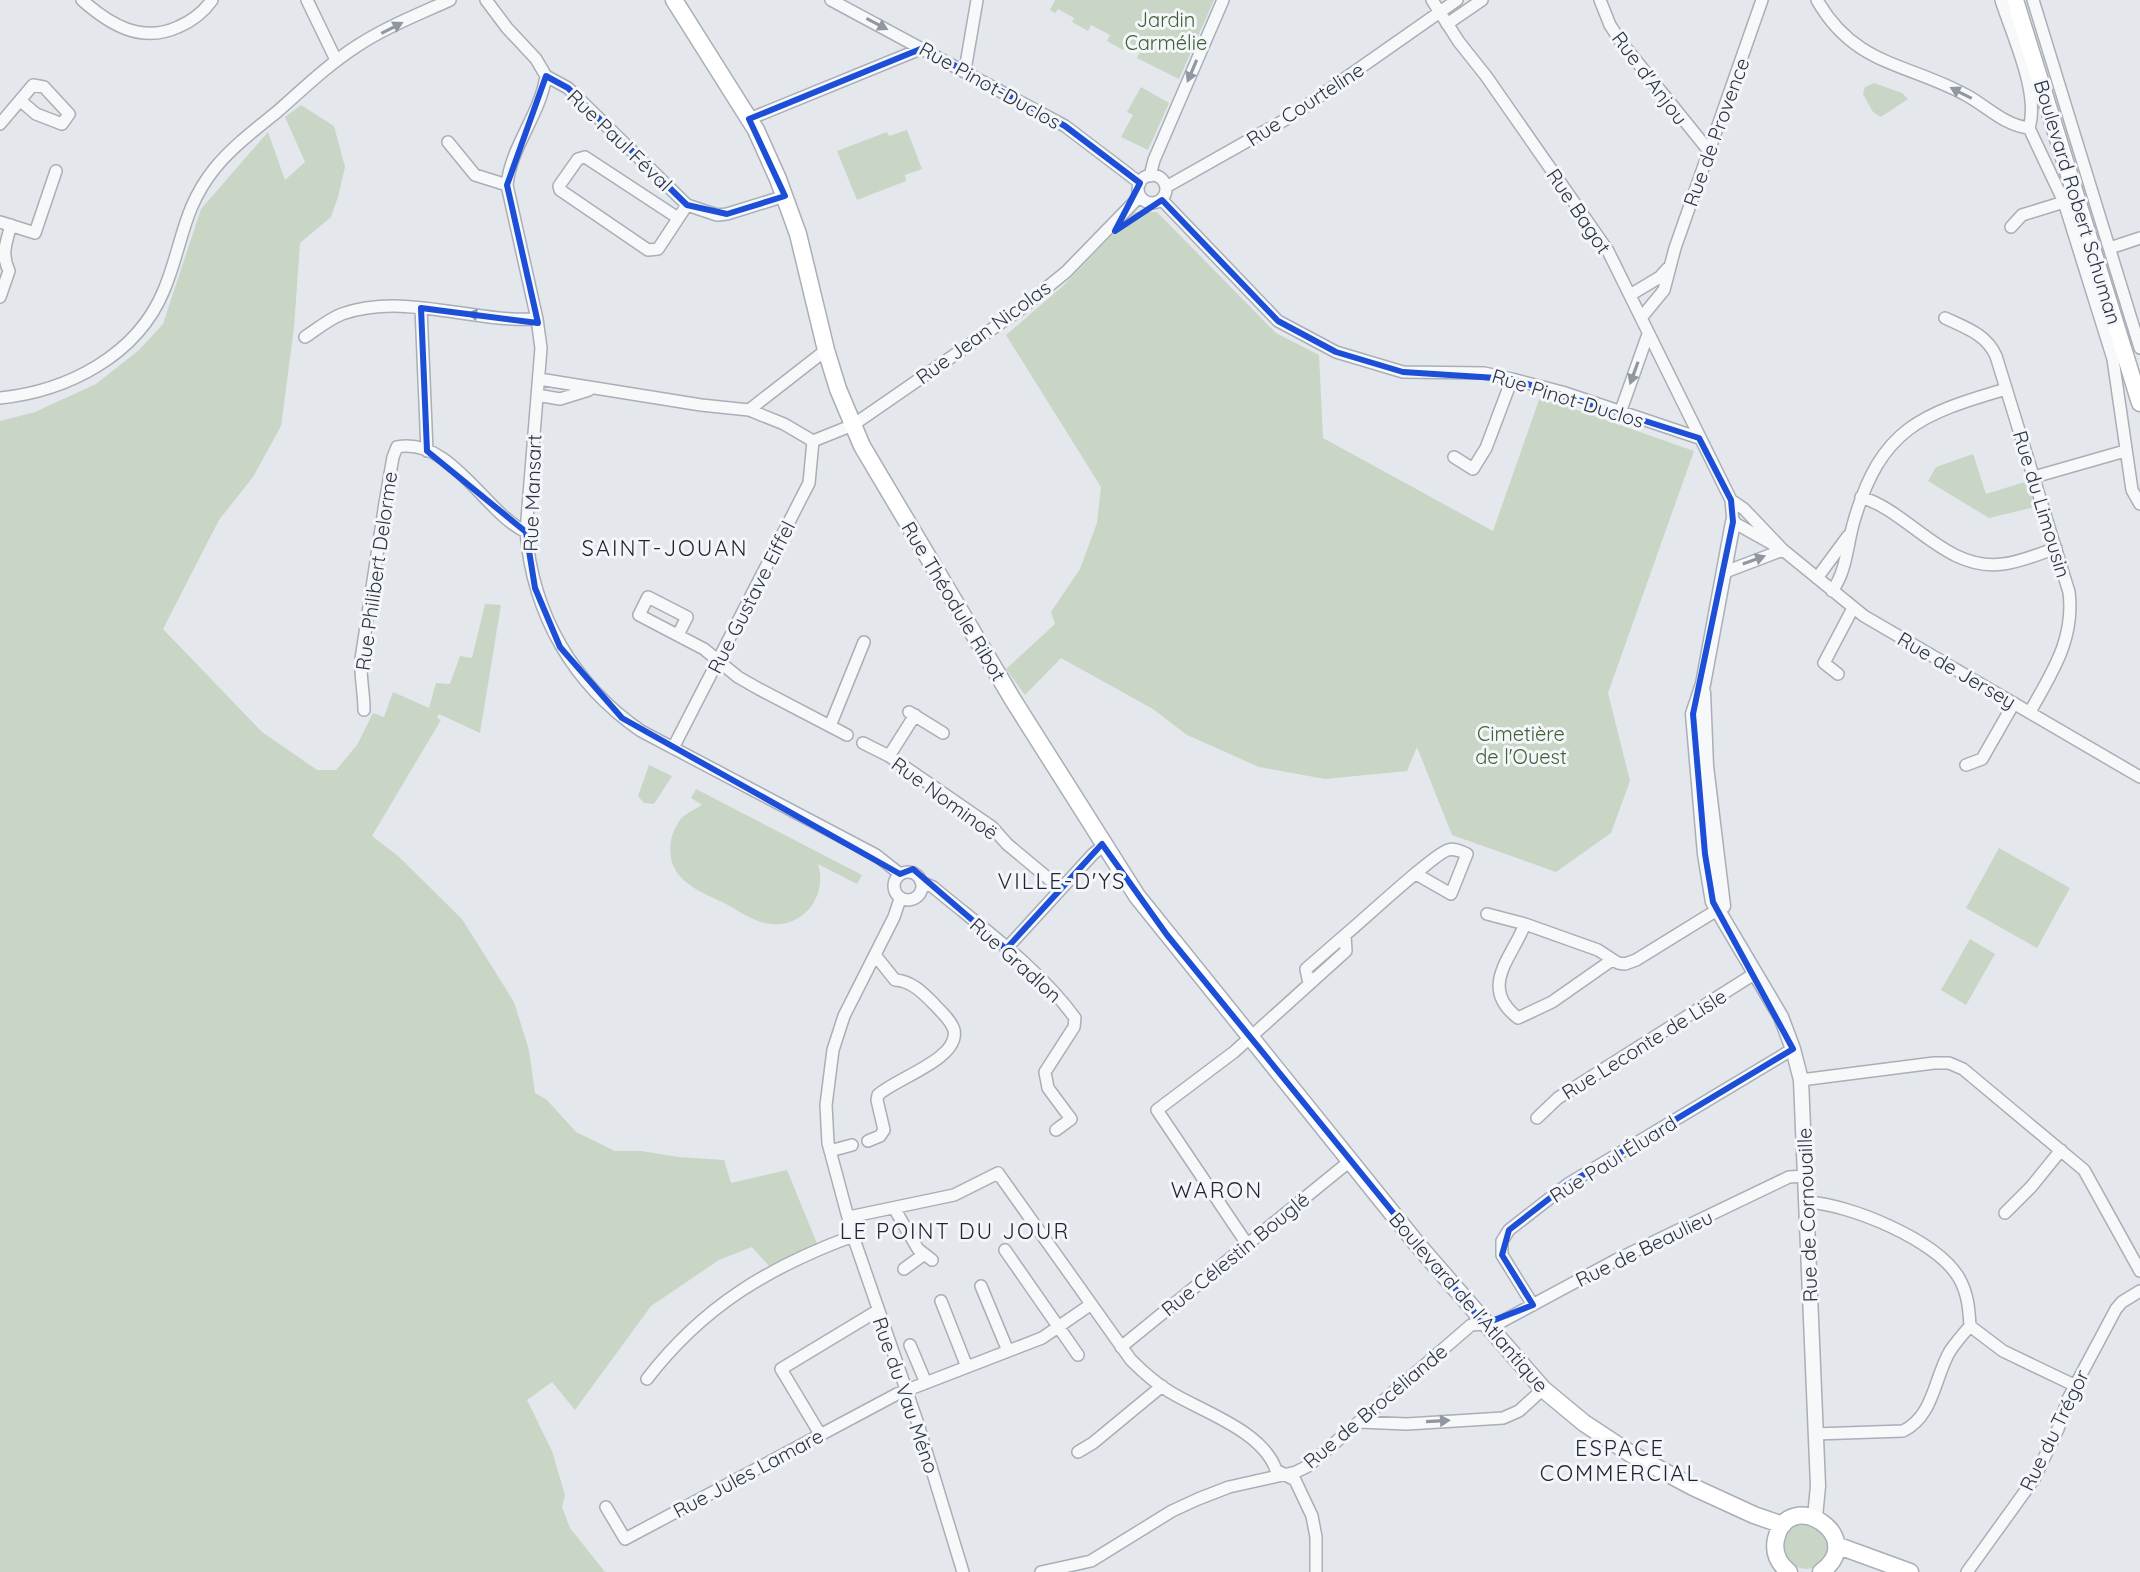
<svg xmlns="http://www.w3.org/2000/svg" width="2140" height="1572" font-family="Quicksand,sans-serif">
	<rect width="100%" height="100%" fill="#e4e7ec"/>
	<!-- green -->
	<path fill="#c9d6c5" d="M1055,0H1214L1179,79L1137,58L1141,50L1128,42L1123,50L1107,41L1110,35L1091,25L1088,31L1072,22L1074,18L1058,9L1055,13L1050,10Z
		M1874,83L1902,93L1908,99L1881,117L1873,112L1863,94L1865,87Z
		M1141,87L1169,103L1148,150L1121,137L1133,115L1127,112Z
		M301,105L334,126L345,167L338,197L331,217L300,243L294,328L281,426L253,477L219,520L163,629L262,732L317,770H336L357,745L373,713L384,717L393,692L429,708L436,683L450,684L460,656L472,658L485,604L501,605L480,733L439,714L437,718L441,720L372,836L398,856L462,919L514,1002L529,1050L535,1093L547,1100L576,1132L615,1151H641L679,1157L724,1160L731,1183L787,1170L818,1246L769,1266L752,1247L719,1260L651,1306L575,1410L552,1382L527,1400L552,1451L565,1495L562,1507L570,1528L605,1572H0V421L35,412L96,384L139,350L163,324L201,209L268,132L285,180L305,162L285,117Z
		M907,130L922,169L905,175L906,181L857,200L837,151L887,132L889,136Z
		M1134,212H1157L1276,333L1319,355L1323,438L1493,531L1540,397L1694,451L1608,693L1630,781L1611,833L1556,872L1452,835L1417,747L1407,771L1325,779L1259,767L1187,735L1153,709L1061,658L1025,695L1006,669L1055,624L1051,612L1080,569L1097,523L1101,487L1006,335L1064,285Z
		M1973,454L1986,494L2028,481L2035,507L1989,518L1928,481L1936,467Z
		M649,765L672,776L654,804L644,803L638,796Z
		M696,789L862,875L857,884L818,864C828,895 804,928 770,924C754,922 739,911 726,904C710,896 690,889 679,875C667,861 668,838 678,823C683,814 694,810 702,805L691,798Z
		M1999,848L2070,888L2037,948L1966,908Z
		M1970,939L1995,954L1966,1005L1941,990Z
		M1783 1546a23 23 0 1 1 46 0a23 23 0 1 1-46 0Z"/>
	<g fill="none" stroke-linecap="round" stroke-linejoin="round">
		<!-- minor casing -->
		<g stroke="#a9aeb7" stroke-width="14">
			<path id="minor" d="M82,0C109,24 141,44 178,27C192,21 203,13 212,0
				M307,0L336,60
				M486,0L507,28L536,59L546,76L568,88L687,205L717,215L727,214L785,196
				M831,0L1065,126L1140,183
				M1432,0L1459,42L1486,76L1608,251L1731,500L1733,522L1783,550
				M1600,0L1610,25L1621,42L1709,151
				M1817,0C1854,65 1906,63 1964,94C1986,105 2003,125 2029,128
				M2001,0C2012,35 2040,93 2029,128L2064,202L2113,359L2132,490L2140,504
				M2033,0L2140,348
				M1447,24L1482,0
				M965,70L977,0
				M546,76C540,115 511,146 507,185L537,319L541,348L526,532C533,615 573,684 641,731L876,855L900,874
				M749,119L923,48
				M0,124L33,85L44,87L69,114L62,124L36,114L22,102
				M448,142L475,175L507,185
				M1138 189a14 14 0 1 1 28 0a14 14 0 1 1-28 0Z
				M1150,176L1154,160L1223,0
				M1166,187L1290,117L1457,0
				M1162,200L1278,321L1336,352L1403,372L1484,373L1512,379L1562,392L1699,438
				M678,218L585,157L578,159L559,186L560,190L648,250L658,249L687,205
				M0,222L35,233L56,171
				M2011,227L2022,215L2064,202
				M2110,248L2140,238
				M1630,295L1660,277L1668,268
				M0,297L9,271C1,254 6,243 11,225
				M421,308L427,451
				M1641,318L1664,290L1675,248L1762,0
				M1945,318C1966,328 1986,334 1996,356L2069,592C2075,639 2052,672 2030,712
				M305,337C317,329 329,319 342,314C405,292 473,323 537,319
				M539,379L701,405L749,410L784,424L813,441
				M537,395L560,399L589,390
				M0,398C67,391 137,356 164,290C183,244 182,209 215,168C233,146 256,129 278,111C304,88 329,64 357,46C386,27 419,14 450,0
				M749,410L826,350
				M1620,413L1648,334
				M813,441L853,425L1018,311L1066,272L1140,196
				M1454,457L1473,469L1486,448L1512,379
				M2034,477L2125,451
				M1861,497C1910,512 1946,572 2003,564C2021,562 2039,554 2056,548
				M1731,500L1744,509L1783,550L1864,616L2140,777
				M1725,572L1783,550
				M1817,578L1848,536
				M1832,591C1847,571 1847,544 1854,521C1881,428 1921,414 2006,389
				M678,635L687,617L648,597L639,615L704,649L738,677L759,689L847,735
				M1838,674L1824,663L1853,608
				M364,710C364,692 360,677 361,659L385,503L393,457L397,447C451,437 484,512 526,532
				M909,712L943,733
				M830,726L864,642
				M863,743L889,756L992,827L1007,844L1061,889
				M673,748L809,483L813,441
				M889,756L915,715
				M1966,765L1982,759L2014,703
				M894 886a14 14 0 1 1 28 0a14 14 0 1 1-28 0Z
				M921,882L933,887C982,928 1038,967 1075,1018L1074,1027L1045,1072L1048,1088L1071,1119L1056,1130
				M900,899L894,917L844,1016L833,1050L826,1105L828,1143L853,1236L917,1421L963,1572
				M1487,914L1525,924L1598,950L1618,963L1625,964L1636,960L1717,910
				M1525,924C1512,958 1478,987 1518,1018L1552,1002L1612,960
				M1006,949L1093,854L1103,846
				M1309,983L1306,969L1345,935
				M1801,1080L1934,1063H1949L1963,1069L2084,1170L2140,1271
				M1537,1118L1558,1098L1754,974
				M868,1141L880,1136L884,1130L877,1100L878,1095C896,1078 960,1059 954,1030C951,1020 942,1013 935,1005C923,993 912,981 895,980L875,955
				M830,1151L852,1145
				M1807,1202C1849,1204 1937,1240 1959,1278C1968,1294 1969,1309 1970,1326L2003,1351L2076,1386
				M894,1208L918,1249L932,1260
				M2005,1213L2031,1187L2061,1150
				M849,1217L954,1195L998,1173L1131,1360C1143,1372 1155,1383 1170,1392C1203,1412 1263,1431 1276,1470L1295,1480L1312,1516L1316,1537V1572
				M1247,1244L1157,1110L1234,1052L1346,951L1345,935C1361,922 1435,853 1448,850C1455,848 1460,851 1467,854L1451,894L1416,874
				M1005,1250L1078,1355
				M904,1269L923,1255
				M981,1286L1008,1351
				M941,1301L967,1367
				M1533,1305L1502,1255V1241L1509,1230L1568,1184L1793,1049
				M910,1345L926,1383
				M1121,1347L1350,1161
				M647,1379C703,1306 769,1267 853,1236
				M1360,1422L1407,1424L1503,1418L1519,1411L1543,1389
				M820,1434L781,1369L877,1311
				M1815,1434L1903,1431C1934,1416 1934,1378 1950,1351C1956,1342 1963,1334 1970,1326
				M1078,1452L1093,1443L1162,1386
				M606,1507L625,1539L897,1394L1042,1338L1090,1305
				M1041,1572L1091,1561L1172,1511L1198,1499L1229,1487L1296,1472L1308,1466L1471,1325L1499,1323L1616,1260L1789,1177L1805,1176
				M1967,1572L2034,1479L2058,1429L2068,1399L2116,1309L2122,1302L2140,1291"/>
		</g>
		<!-- tertiary casing -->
		<g stroke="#a9aeb7" stroke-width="17">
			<path id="tertiary" d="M1733,522L1703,684L1693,714L1705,854L1713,902L1781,1017L1793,1049L1801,1080L1818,1486L1815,1517
				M1703,692L1706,766L1723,906"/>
		</g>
		<!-- secondary casing -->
		<g stroke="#a9aeb7" stroke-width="19">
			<path id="secondary" d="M674,0L756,130L778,179L798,234L826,350L838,389L862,446L1013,700L1137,896L1417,1244L1543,1389L1584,1423L1631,1454L1693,1487L1754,1515L1783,1525
				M2015,0L2140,403
				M1836,1545L1910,1572
				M1789,1572C1779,1564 1773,1553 1776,1539C1788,1485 1870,1537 1821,1572"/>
		</g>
		<!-- minor -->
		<use href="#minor" stroke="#f7f8fa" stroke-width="11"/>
		<!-- tertiary -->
		<use href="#tertiary" stroke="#f7f8fa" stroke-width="14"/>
		<!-- secondary -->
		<use href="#secondary" stroke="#fff" stroke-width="16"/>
	</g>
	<!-- one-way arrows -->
	<defs><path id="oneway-solid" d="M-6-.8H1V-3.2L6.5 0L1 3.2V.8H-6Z" transform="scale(2)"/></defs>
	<g fill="#9196a0">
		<use href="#oneway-solid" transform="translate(877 24) rotate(28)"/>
		<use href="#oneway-solid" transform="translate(392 28) rotate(-27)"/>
		<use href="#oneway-solid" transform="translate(1192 71) rotate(113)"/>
		<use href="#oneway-solid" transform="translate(1961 93) rotate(-153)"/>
		<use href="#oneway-solid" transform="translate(479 315) rotate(-173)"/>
		<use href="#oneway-solid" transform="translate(1634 373) rotate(110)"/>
		<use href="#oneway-solid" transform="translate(1754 560) rotate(-20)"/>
		<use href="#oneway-solid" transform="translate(1438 1421) rotate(-3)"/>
	</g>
	<!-- marked area -->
	<path fill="none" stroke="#1d4ed8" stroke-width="6" stroke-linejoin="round" d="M923,48L1065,126L1140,183L1115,231L1162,200L1278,321L1336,352L1403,372L1512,379L1699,438L1731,500L1733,522L1693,714L1705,854L1713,902L1793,1049L1568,1184L1509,1230L1502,1255L1533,1305L1484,1324L1167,935L1102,844L1006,949L913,869L900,874L622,718L560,647L535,588L526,532L427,451L421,308L538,323L507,185L546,76L568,88L687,205L727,214L785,196L749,119Z"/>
	<g text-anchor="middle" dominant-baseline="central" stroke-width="6" stroke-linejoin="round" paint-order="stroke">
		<!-- park labels -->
		<g font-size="20" fill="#3f6138" stroke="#f4f6f9">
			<text x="1166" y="19">Jardin<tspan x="1166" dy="23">Carmélie</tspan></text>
			<text x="1521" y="733">Cimetière<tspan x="1521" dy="23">de l'Ouest</tspan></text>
		</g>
		<!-- street labels -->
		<g font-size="20" fill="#2b3445" stroke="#f4f6f9">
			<text transform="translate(1650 78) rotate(53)">Rue d'Anjou</text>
			<text transform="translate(990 85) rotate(29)">Rue Pinot-Duclos</text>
			<text transform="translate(1305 104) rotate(-33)">Rue Courteline</text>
			<text transform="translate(1716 132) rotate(-70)">Rue de Provence</text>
			<text transform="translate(620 140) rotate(44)">Rue Paul Féval</text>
			<text transform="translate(2078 202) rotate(73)">Boulevard Robert Schuman</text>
			<text transform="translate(1579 211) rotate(56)">Rue Bagot</text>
			<text transform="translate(983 332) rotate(-36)">Rue Jean Nicolas</text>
			<text transform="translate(1568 398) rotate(17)">Rue Pinot-Duclos</text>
			<text transform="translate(532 493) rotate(-88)">Rue Mansart</text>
			<text transform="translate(2042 504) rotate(73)">Rue du Limousin</text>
			<text transform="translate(376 571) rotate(-82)">Rue Philibert Delorme</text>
			<text transform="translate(751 597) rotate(-63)">Rue Gustave Eiffel</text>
			<text transform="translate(954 601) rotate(59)">Rue Théodule Ribot</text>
			<text transform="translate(1957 670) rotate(30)">Rue de Jersey</text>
			<text transform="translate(945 798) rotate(36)">Rue Nominoë</text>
			<text transform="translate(1016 960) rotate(42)">Rue Gradlon</text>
			<text transform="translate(1644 1044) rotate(-32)">Rue Leconte de Lisle</text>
			<text transform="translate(1613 1159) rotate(-32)">Rue Paul Éluard</text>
			<text transform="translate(1807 1215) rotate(-92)">Rue de Cornouaille</text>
			<text transform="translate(1644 1248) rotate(-26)">Rue de Beaulieu</text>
			<text transform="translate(1235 1254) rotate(-39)">Rue Célestin Bouglé</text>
			<text transform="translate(1469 1302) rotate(49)">Boulevard de l'Atlantique</text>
			<text transform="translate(906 1395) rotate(71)">Rue du Vau Méno</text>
			<text transform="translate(1375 1406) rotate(-40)">Rue de Brocéliande</text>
			<text transform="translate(2054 1430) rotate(-64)">Rue du Trégor</text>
			<text transform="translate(748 1473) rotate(-28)">Rue Jules Lamare</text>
		</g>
		<!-- neighbourhood labels -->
		<g font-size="22" letter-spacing="2" fill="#1d2536" stroke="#f4f6f9">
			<text x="665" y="548">SAINT-JOUAN</text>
			<text x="1062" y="881">VILLE-D'YS</text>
			<text x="1217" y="1190">WARON</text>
			<text x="955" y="1231">LE POINT DU JOUR</text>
			<text x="1620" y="1448">ESPACE<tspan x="1620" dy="25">COMMERCIAL</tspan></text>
		</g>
	</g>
</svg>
